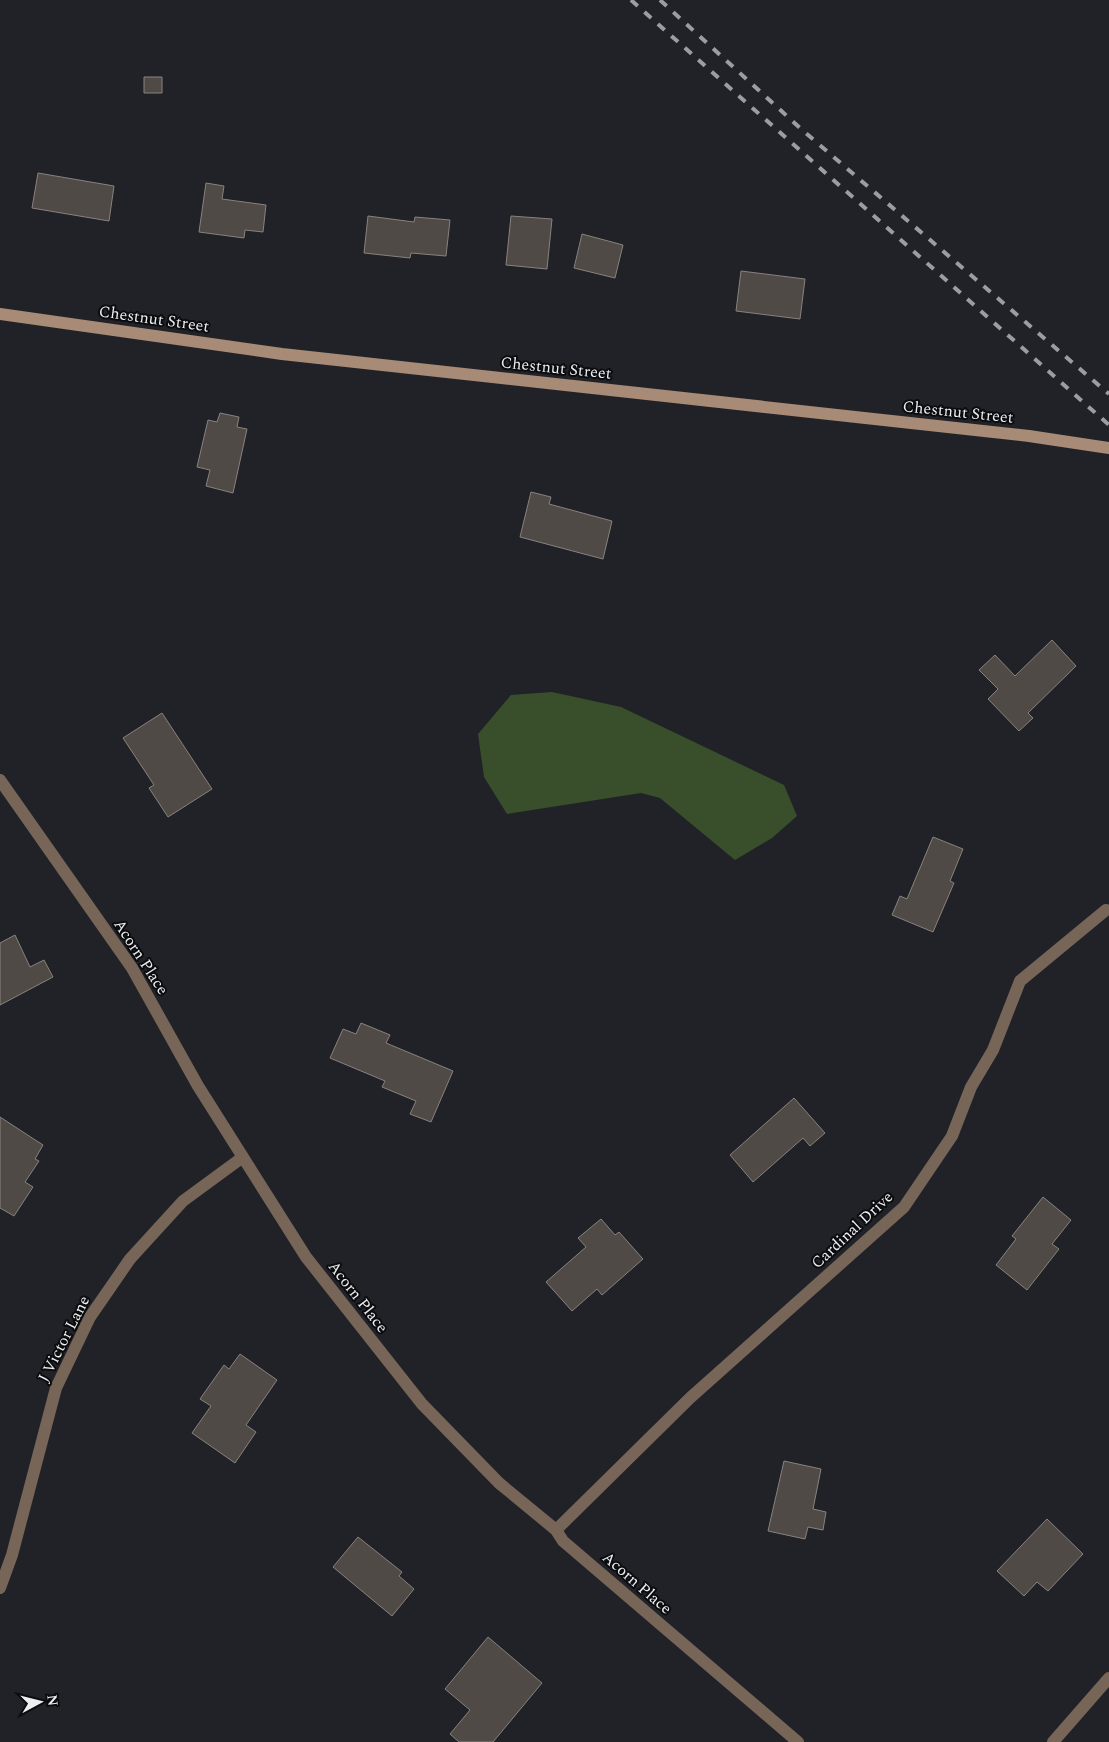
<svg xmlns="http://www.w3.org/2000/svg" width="1109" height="1742" font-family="Spectral,serif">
	<rect width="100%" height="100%" fill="#212227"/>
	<!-- green -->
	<path fill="#394f2c" d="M552,692L621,707L784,785L797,816L772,838L735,860L660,798L641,793L507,814L484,777L478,734L511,695Z"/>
	<!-- building -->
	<path fill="#504a46" stroke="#89827e" d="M144,77H162V93H144Z
		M38,173L114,186L109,221L32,208Z
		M206,183L224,186L222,199L266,205L263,232L245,230L244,238L199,232Z
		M368,216L414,222L415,217L450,220L446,256L411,253L410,258L364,253Z
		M511,216L552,219L547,269L506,265Z
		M582,234L623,245L615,278L574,268Z
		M741,271L805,279L800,319L736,311Z
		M220,413L239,417L237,427L247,429L233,493L206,486L210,470L197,467L208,420L217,422Z
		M531,492L551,497L549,504L612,521L603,559L520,537Z
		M1052,640L1076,666L1028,713L1033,718L1019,731L988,699L998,689L979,670L995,655L1015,676Z
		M162,713L212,789L168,817L149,788L154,785L123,738Z
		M933,837L963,849L950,881L954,883L933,932L892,915L900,896L907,899Z
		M15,935L30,967L44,960L53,977L0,1005V943Z
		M361,1023L390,1035L386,1043L453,1071L431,1122L410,1114L416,1101L382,1087L385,1081L330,1058L343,1029L356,1034Z
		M794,1098L825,1133L810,1146L803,1138L753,1182L730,1155Z
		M0,1117L43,1145L35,1159L39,1161L25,1182L33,1187L14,1216L0,1208Z
		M1043,1197L1071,1220L1052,1244L1059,1249L1027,1290L996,1265L1016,1239L1012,1236Z
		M601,1219L615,1235L619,1232L643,1259L602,1295L597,1289L572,1311L546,1282L586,1247L578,1238Z
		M240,1354L277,1380L246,1425L256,1432L235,1463L192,1433L211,1406L200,1399L224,1365L229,1369Z
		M784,1461L821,1469L813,1509L826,1512L823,1530L808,1527L805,1539L768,1531Z
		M1047,1519L1083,1554L1048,1591L1037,1582L1024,1596L997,1571Z
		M358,1537L402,1572L399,1576L414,1589L392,1616L333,1567Z
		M488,1637L542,1683L493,1742H459L450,1734L470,1710L445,1689Z"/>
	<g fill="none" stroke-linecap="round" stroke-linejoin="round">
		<!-- minor -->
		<path stroke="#776558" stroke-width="12" d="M0,780L132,968L198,1086L306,1257L422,1404L499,1483L556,1530L563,1541L798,1742
			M556,1530L690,1398L904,1207L952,1136L971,1087L993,1050L1020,981L1106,910
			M0,1588L12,1555L56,1388L90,1317L130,1259L183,1201L243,1157
			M1053,1742L1109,1678"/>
		<!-- secondary -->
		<path stroke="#a78b76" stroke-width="12" d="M0,314L282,354L1029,436L1109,448"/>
		<!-- rail -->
		<path stroke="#9c9da2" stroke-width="4" stroke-dasharray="9 9" stroke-linecap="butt" d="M631,0L1109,425
			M660,0L800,128L1109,394"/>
	</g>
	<g text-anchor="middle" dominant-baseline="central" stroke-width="4" stroke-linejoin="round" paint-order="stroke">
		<!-- street labels -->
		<g font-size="16" fill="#edeef2" stroke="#0b0c0e">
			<text transform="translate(154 319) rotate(8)">Chestnut Street</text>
			<text transform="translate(556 368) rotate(6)">Chestnut Street</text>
			<text transform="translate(958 412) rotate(6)">Chestnut Street</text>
			<text transform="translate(141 957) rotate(57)">Acorn Place</text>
			<text transform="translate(852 1230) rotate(-43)">Cardinal Drive</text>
			<text transform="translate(358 1297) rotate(52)">Acorn Place</text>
			<text transform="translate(64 1339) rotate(-63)">J Victor Lane</text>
			<text transform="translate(637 1583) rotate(41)">Acorn Place</text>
		</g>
	</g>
	<!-- north arrow -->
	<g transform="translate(40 1702) rotate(83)" stroke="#0b0c0e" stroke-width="4" paint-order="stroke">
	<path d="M0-4L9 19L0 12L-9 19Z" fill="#edeef2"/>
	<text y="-8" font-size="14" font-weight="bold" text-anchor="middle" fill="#edeef2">N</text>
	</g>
</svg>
